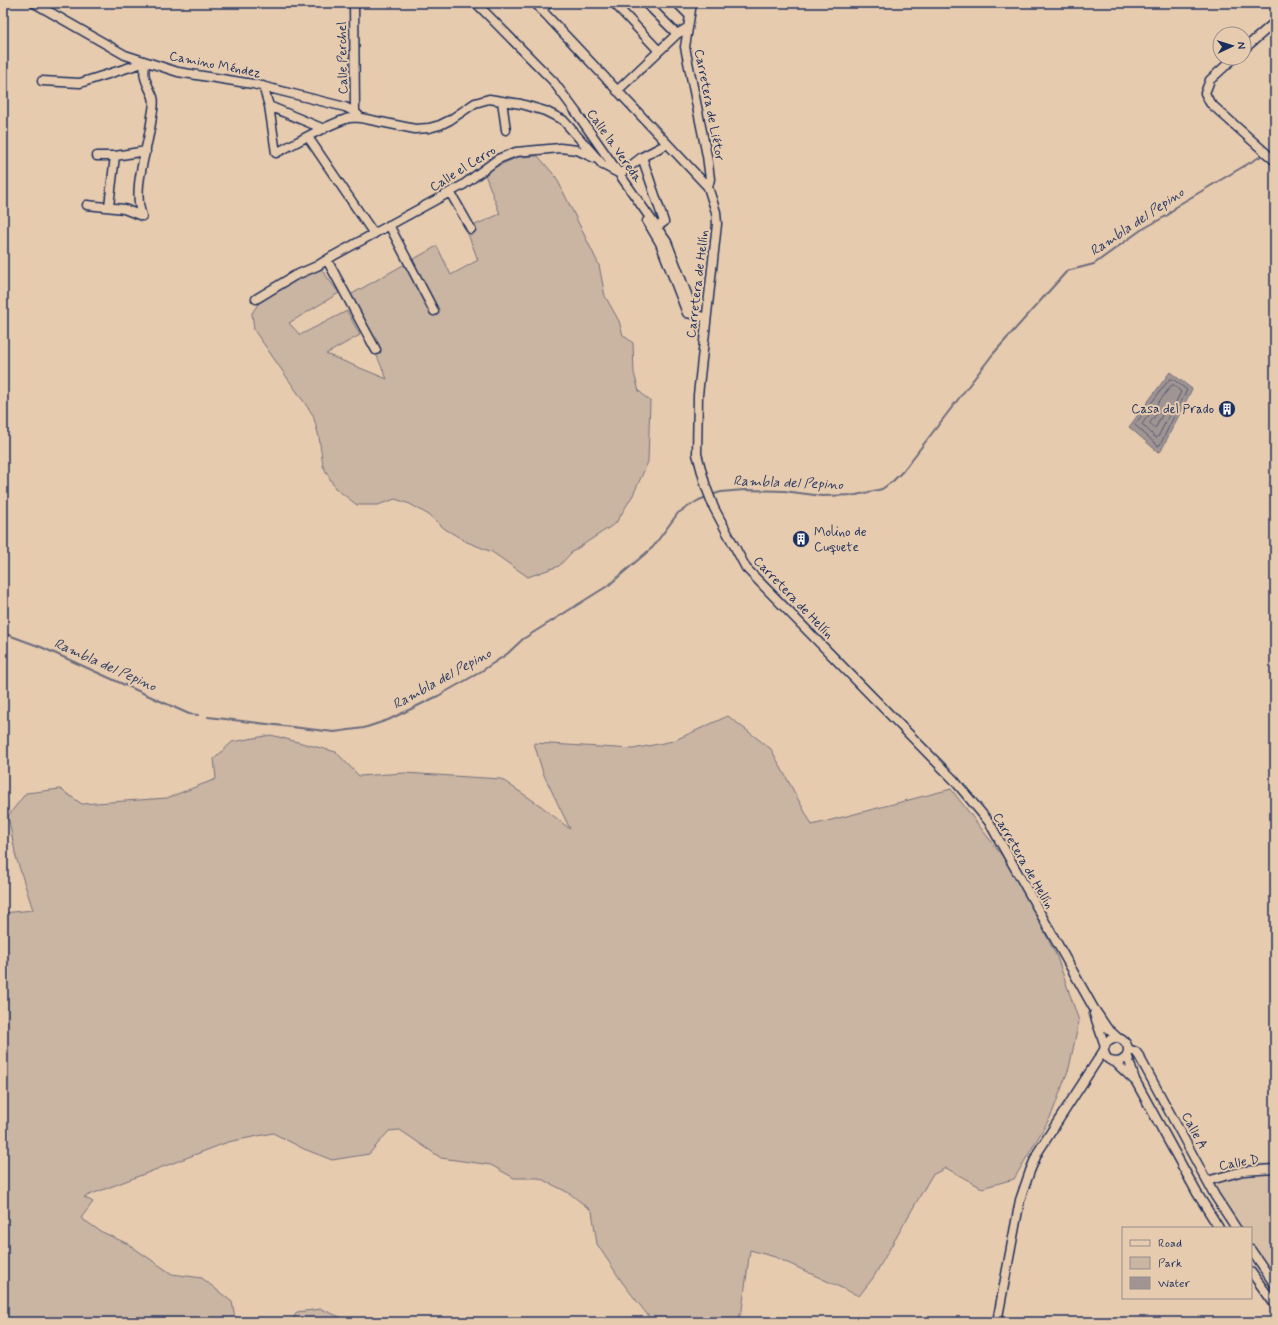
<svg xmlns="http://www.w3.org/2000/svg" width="1278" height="1325" font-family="Mynerve,sans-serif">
	<rect width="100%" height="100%" fill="#e7cbae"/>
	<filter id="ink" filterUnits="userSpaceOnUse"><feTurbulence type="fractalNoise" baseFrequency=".025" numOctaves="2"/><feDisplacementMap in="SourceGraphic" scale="8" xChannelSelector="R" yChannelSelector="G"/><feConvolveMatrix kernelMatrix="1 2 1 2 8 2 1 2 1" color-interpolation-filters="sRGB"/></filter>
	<g filter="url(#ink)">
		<!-- built -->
		<path fill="#d8bfa8" d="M1275,1162V1293L1251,1257V1228H1231L1200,1182L1201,1176L1244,1164Z"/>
		<!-- green -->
		<path fill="#cab4a2" stroke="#727280" d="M538,156L556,177L599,265L605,296L619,321L623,335L633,343L634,373L639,391L650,401L648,462L633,495L616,523L572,552L559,566L528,577L492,552L467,542L445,529L429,515L410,504L395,499L378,505H357L335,488L323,466L319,437L313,415L254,330L252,313L261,300L275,288L297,280L319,266L339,293L289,323L300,335L347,311L360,335L326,354L387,379L350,295L437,246L451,275L478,260L466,229L500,214L484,172L518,157Z
			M728,716L771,749L812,825L951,789L1013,870L1057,957L1079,1021L1069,1068L1051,1116L1014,1179L982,1188L946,1168L932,1175L873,1278L859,1296L775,1257L750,1250L742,1310L737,1322H653L622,1282L597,1244L592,1211L569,1193L539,1178H514L491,1165L441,1158L400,1130L389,1131L369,1154L332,1160L304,1149L273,1133L228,1142L84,1197L93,1202L81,1218L100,1231L128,1244L172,1274L202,1278L232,1302L236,1322H3V913L33,910L16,857L8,816L26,793L60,789L82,804L167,798L216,779L214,759L232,742L271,735L336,752L359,776L404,773L501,779L541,806L570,829L543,773L534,743L633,749L673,741Z
			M321,1309L352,1322H291L297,1312Z"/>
		<!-- water -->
		<path fill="#a19593" stroke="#6b6c7e" d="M1170,372L1192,389L1161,451L1158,452L1129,427Z"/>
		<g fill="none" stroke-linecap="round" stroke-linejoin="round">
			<!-- shore -->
			<path stroke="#515873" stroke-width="1" d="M1170,379H1173L1187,390L1160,445L1158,446L1135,425Z
				M1174,385L1181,392L1158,437L1156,438L1142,424L1171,386Z
				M1161,409H1164V411L1156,427L1154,428L1150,423Z"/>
			<!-- stream -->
			<path stroke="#6b6c7e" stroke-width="2" d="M1271,151L1275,150
				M711,495L721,492L744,490L784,491L822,496L856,495L882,489L893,481L903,471L993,354L1067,271L1094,264L1141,230L1168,215L1178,205L1263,155
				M3,633L41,647L189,714L198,715
				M208,717L334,732L364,728L388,720L438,696L477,674L507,654L523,639L609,585L653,547L678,513L699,500L707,497"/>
			<!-- minor casing -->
			<g stroke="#1b2f5e" stroke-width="11">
				<path id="minor" d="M34,3L125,55L178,72L253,84L345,107L355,112L361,118L415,129L429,128L440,125L450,120L475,103L489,99L521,104L545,111L563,120L603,165L620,174L642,157L667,144
					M354,3L355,112
					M476,3L553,81L576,112L667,242L693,310L697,315L706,318
					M535,3L708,187L716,212L717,224L698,395L697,454L706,487L714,508L746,568L954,780L989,822L1093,1007L1107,1028L1118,1038
					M614,3L659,51
					M646,3L677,34
					M677,3L689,15
					M692,3L685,47L707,156L710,179L708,187
					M541,10L549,3
					M1244,49L1275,22
					M1234,58L1210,80L1205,93L1210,103L1275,161
					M42,81L80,83L146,62
					M263,86L269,106
					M617,91L677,34L687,28
					M502,101L506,130
					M324,129L269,106L276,153C298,142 322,127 346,119C350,117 356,118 361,118
					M308,137L374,234
					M97,156H115L146,151
					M642,157L664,222L657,227
					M450,192L471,229
					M87,205L124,209L142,216
					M109,206L115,156
					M142,216C131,186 149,148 152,116C153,110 155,103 153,97C148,84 141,77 146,62
					M647,221L660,243L687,313L697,315
					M389,225L434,311
					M327,260L376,350
					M256,299L294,276L317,266L333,256L463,185L498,159L516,152L560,148L577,150L594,158
					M1094,1014L1105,1046
					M1104 1050a12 12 0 1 1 24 0a12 12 0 1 1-24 0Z
					M1128,1049L1136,1052L1139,1056L1215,1196L1236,1228
					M1127,1054L1135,1080L1197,1193L1219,1228
					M1115,1062L1134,1080
					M1207,1181L1243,1171L1275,1169
					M1251,1250L1275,1285
					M1251,1272L1275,1305
					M997,1322L1020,1200L1030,1171L1038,1152L1104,1050"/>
			</g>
			<!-- minor -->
			<use href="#minor" stroke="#e7cbae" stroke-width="8"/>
		</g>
	</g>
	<!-- icons -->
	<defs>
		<g id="building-disc" transform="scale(0.9)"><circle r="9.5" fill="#1b2f5e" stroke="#e7cbae"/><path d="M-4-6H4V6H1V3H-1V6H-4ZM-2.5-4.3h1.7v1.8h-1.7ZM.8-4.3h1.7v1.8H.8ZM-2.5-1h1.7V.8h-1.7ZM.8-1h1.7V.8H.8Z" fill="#fff"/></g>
	</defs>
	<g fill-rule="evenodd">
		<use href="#building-disc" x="1227" y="409"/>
		<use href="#building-disc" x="801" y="539"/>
	</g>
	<g text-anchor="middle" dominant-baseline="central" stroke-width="4" stroke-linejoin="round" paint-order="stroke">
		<!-- street labels -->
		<g font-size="13" fill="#1b2f5e" stroke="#e7cbae">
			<text transform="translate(343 58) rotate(-91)">Calle Perchel</text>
			<text transform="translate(215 65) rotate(11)">Camino Méndez</text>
			<text transform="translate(709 105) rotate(79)">Carretera de Liétor</text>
			<text transform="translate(614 146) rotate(55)">Calle la Vereda</text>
			<text transform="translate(463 169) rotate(-32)">Calle el Cerro</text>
			<text transform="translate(698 284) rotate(-83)">Carretera de Hellín</text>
			<text transform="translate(793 598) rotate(46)">Carretera de Hellín</text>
			<text transform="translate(1023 861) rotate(60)">Carretera de Hellín</text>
			<text transform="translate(1194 1131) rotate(62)">Calle A</text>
			<text transform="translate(1239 1163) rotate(-10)">Calle D</text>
		</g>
		<!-- poi labels -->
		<g font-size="13" fill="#1b2f5e" stroke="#e7cbae" text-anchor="end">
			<text x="1214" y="409">Casa del Prado</text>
			<text x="814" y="532" text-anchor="start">Molino de<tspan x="814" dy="15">Cuquete</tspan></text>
		</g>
		<!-- water labels -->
		<g font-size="14" font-style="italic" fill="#2f3e66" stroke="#e7cbae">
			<text transform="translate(1137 222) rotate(-34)">Rambla del Pepino</text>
			<text transform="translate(788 483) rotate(2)">Rambla del Pepino</text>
			<text transform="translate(105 665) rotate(24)">Rambla del Pepino</text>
			<text transform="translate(442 679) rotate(-29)">Rambla del Pepino</text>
		</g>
	</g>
	<!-- margin -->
	<rect width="1278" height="1325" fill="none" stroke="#e7cbae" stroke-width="16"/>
	<rect x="8" y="8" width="1262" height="1309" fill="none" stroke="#1b2f5e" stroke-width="1.5" filter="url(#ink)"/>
	<!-- legend -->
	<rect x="1122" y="1227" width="130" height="72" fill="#e7cbae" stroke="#958d8e"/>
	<rect x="1130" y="1240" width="20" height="6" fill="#e7cbae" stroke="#958d8e"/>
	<text x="1158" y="1247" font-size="12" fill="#1b2f5e">Road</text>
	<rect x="1130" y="1257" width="20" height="12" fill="#cab4a2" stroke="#958d8e"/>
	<text x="1158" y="1267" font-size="12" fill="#1b2f5e">Park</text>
	<rect x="1130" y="1277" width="20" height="12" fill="#a19593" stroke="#958d8e"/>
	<text x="1158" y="1287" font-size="12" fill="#1b2f5e">Water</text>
	<!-- north arrow -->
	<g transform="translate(1232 46) rotate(86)"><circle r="19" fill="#e7cbae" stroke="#958d8e"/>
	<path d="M0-3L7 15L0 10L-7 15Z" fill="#1b2f5e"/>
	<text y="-6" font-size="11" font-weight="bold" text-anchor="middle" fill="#1b2f5e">N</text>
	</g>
</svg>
